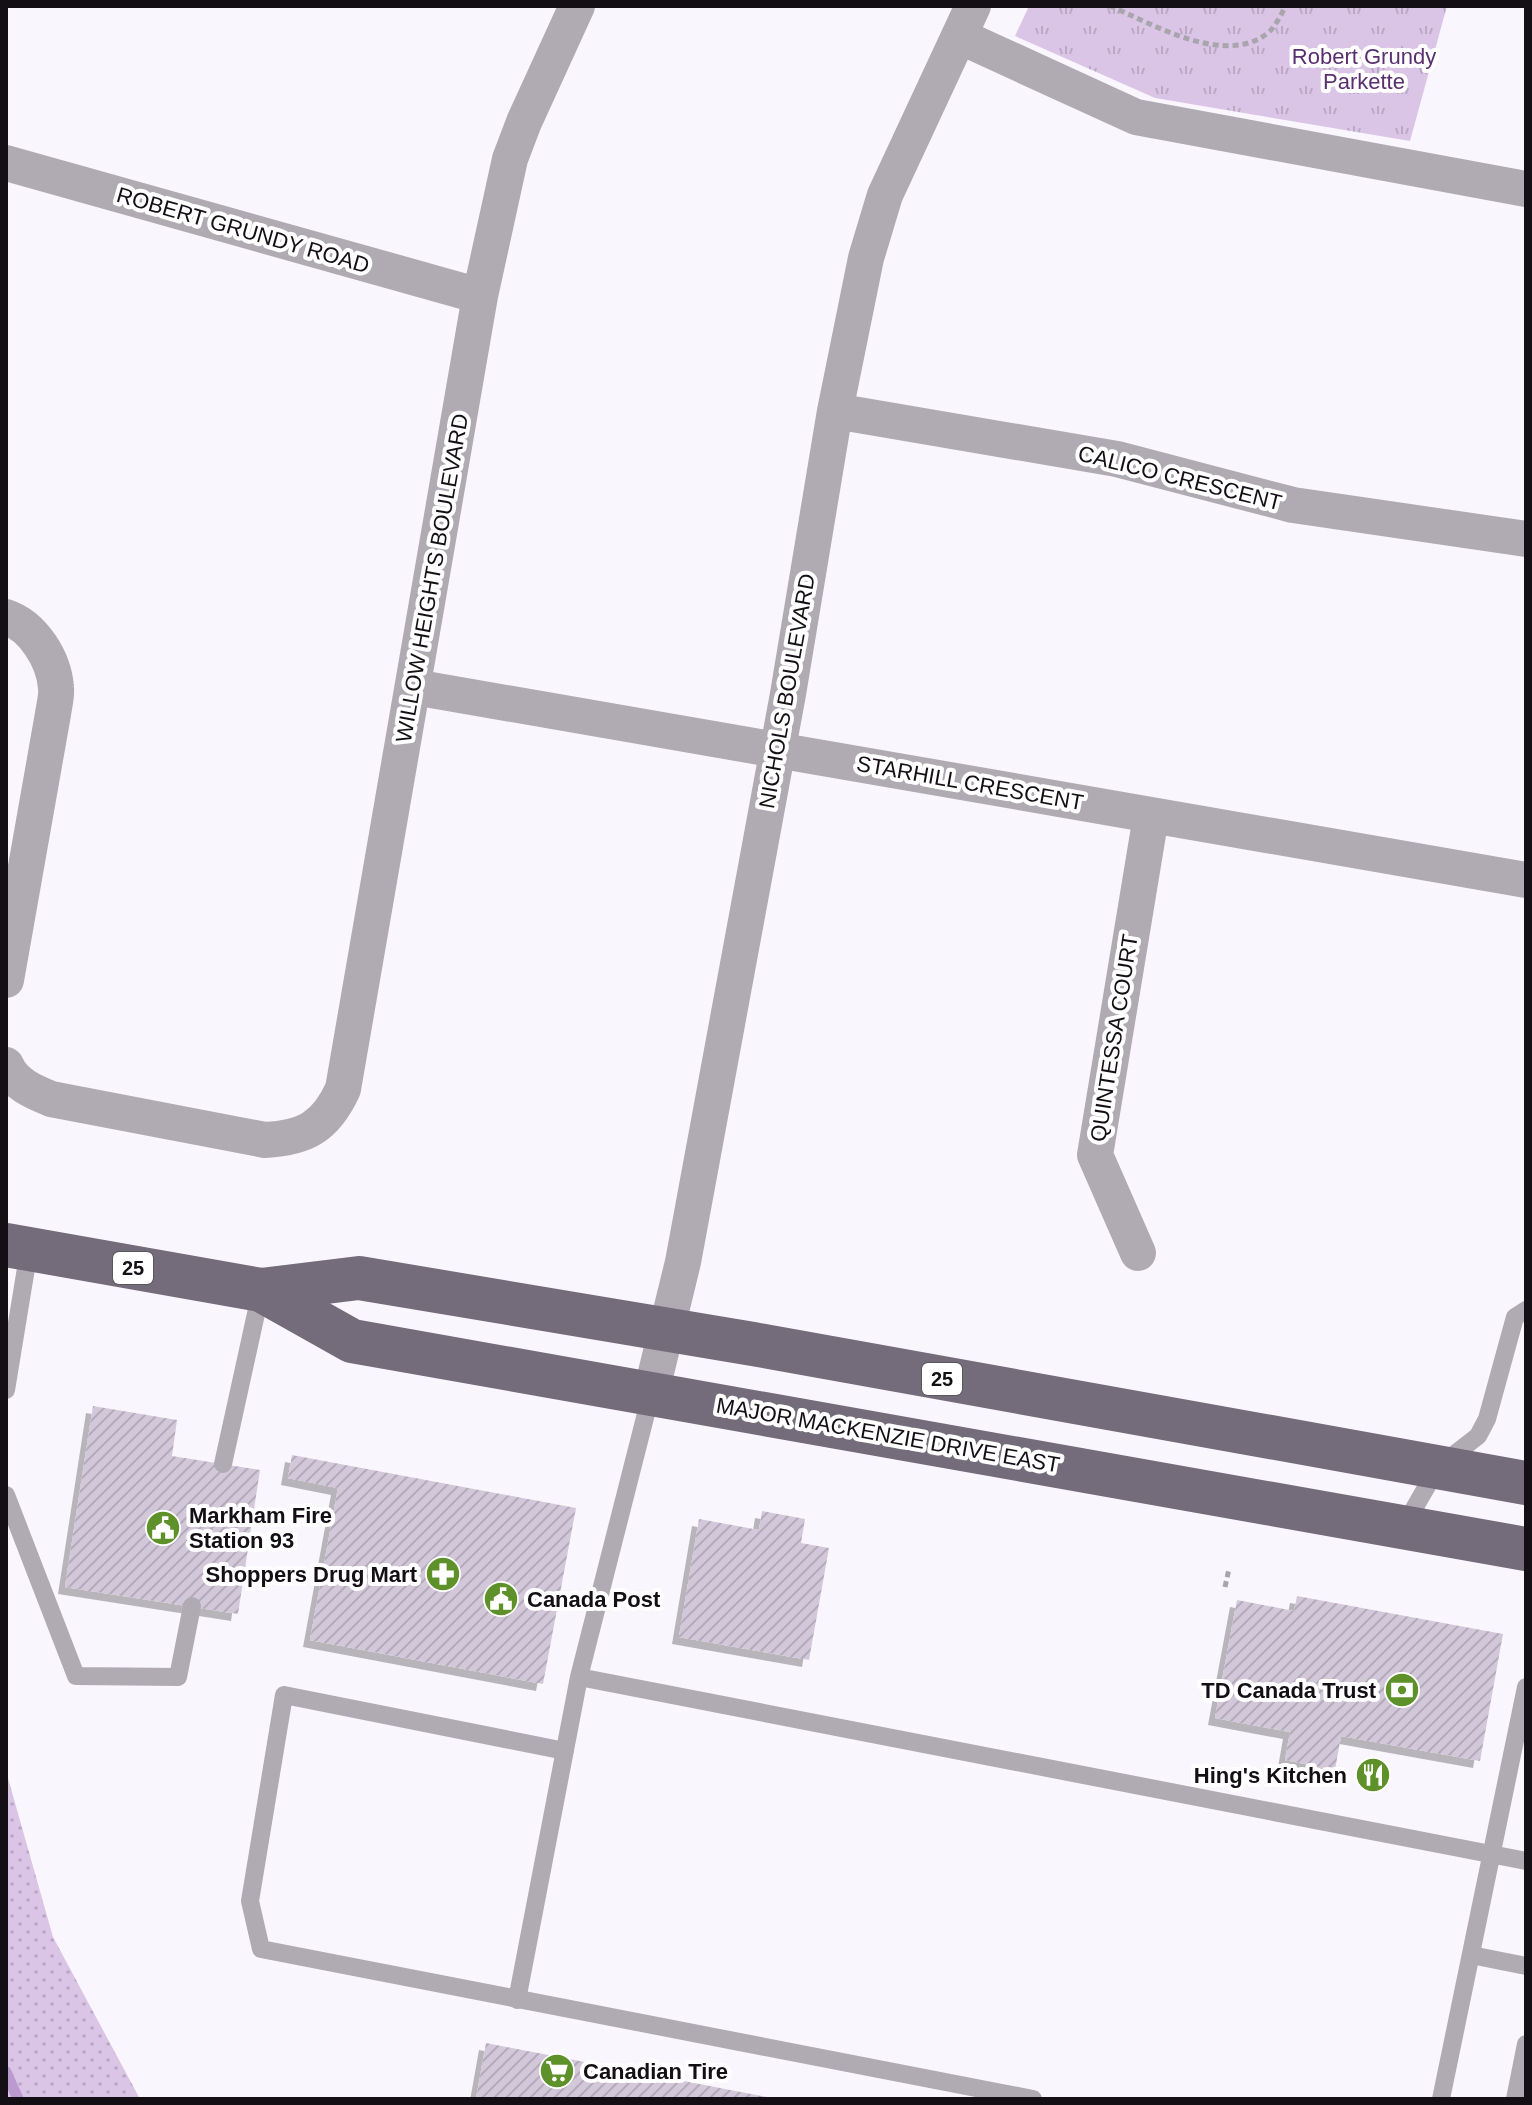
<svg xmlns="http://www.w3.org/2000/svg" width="1532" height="2105" font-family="Arial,sans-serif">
	<defs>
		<pattern id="grass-dots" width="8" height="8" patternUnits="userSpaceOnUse" patternTransform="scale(2)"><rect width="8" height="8" fill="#dac5e7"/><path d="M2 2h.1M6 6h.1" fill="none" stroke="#baa8c5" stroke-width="1.8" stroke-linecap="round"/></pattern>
		<pattern id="park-tufts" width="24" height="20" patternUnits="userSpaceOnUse" patternTransform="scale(2)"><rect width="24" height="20" fill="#dac5e7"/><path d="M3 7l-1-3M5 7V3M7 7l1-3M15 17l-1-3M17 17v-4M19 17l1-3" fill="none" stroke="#baa8c5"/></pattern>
		<pattern id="building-hatch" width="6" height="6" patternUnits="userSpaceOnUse" patternTransform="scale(2)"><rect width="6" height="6" fill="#d3c8da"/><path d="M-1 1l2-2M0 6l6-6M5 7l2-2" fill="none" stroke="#b4abba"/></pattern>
		<filter id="shadow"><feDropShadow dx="-7" dy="7" stdDeviation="0" flood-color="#0004"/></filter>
	</defs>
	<rect width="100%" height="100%" fill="#faf6fe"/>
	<!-- grass -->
	<path fill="url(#grass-dots)" d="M6,1771L53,1937L140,2099H6Z"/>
	<!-- park -->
	<path fill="url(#park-tufts)" d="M1029,6H1447L1410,141L1155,98L1015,36Z"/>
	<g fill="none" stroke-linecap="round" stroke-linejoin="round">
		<!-- stream -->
		<path stroke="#bb9ad0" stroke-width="11" d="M6,2072L18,2099"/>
	</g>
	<!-- building -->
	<path fill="url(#building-hatch)" filter="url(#shadow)" d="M93,1406L177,1420L172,1456L260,1470L238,1614L65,1587Z
		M292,1455L576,1508L543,1684L310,1640L338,1488L288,1478Z
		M762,1511L805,1519L801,1543L829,1548L809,1660L679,1637L699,1519L759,1530Z
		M1297,1596L1503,1634L1480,1761L1341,1736L1335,1770L1285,1760L1290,1732L1215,1718L1237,1600L1294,1611Z
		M486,2043L772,2098L771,2099H476Z"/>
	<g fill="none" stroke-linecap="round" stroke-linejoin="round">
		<!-- path -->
		<path stroke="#a9a5ac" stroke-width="5" stroke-dasharray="6 4" stroke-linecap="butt" d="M1110,6C1153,24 1226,68 1269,32C1276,26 1281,14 1286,6
			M1225,1587L1229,1569"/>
		<!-- lane -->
		<path stroke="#b0abb3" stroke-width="18" d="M6,1390L29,1250
			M223,1464L261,1291
			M6,1495L76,1676L178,1677L192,1606
			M1404,1526L1438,1467L1478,1436L1487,1419L1515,1317L1526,1310
			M579,1677L1526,1861
			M565,1751L284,1695L250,1901L261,1949L1033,2099
			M1471,1955L1526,1966
			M517,2000L579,1677L651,1394
			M1441,2099L1526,1687
			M1515,2099L1526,2044"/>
		<!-- street -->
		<path stroke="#b0abb3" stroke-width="36" d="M959,36L1136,117L1526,189
			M6,163L480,296
			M835,411L1117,459L1293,505L1526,539
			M6,617C33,626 54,659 56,688C57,696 54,706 53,714L6,980
			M414,687L1526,880
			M6,1065C14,1084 34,1092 51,1099L265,1140C306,1138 326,1126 343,1089L480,296L510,159L524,122L577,6
			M1138,1253L1095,1155L1151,816
			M651,1393L683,1262L788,694L835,411L866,258L885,195L973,6"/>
		<!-- primary -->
		<path stroke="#746c7a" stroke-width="44" d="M6,1245L261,1290L359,1278L753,1344L1526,1483
			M261,1290L352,1341L1526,1549"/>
	</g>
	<!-- icons -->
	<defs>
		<g id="civic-disc" transform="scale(1.8)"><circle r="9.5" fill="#5e9129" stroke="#fff"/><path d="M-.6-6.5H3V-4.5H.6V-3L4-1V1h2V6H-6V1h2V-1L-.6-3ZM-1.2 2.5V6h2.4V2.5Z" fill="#fff"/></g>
		<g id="pharmacy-disc" transform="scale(1.8)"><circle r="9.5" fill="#5e9129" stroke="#fff"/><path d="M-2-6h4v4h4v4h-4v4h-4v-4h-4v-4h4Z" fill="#fff"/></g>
		<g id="bank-disc" transform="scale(1.8)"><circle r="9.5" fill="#5e9129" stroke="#fff"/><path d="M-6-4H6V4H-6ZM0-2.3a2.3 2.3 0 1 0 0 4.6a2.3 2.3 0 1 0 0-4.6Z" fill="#fff"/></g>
		<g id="restaurant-disc" transform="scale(1.8)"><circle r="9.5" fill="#5e9129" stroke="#fff"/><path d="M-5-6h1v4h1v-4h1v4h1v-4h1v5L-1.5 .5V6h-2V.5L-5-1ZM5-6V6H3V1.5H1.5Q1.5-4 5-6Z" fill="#fff"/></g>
		<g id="supermarket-disc" transform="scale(1.8)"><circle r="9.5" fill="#5e9129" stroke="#fff"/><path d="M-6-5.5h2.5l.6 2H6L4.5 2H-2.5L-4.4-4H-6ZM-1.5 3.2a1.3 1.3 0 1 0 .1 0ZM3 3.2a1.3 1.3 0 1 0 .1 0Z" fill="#fff"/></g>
	</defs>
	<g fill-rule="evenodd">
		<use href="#civic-disc" x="163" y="1528"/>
		<use href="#pharmacy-disc" x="443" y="1574"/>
		<use href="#civic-disc" x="501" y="1599"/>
		<use href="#bank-disc" x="1402" y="1690"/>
		<use href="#restaurant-disc" x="1373" y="1775"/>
		<use href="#supermarket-disc" x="557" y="2071"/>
	</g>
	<g text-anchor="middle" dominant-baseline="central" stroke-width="8" stroke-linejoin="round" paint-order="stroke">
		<!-- shield labels -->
		<g fill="#fff" stroke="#5a575b" stroke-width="2">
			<rect x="113" y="1252" width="40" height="32" rx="6"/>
			<rect x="922" y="1363" width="40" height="32" rx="6"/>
		</g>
		<g font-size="20" font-weight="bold" fill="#130f15">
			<text x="133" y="1268">25</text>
			<text x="942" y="1379">25</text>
		</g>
		<!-- park labels -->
		<g font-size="22" fill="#592f70" stroke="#fff">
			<text x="1364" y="56">Robert Grundy<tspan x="1364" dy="25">Parkette</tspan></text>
		</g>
		<!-- street labels -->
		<g font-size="22" fill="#130f15" stroke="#fff">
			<text transform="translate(243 230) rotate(16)">ROBERT GRUNDY ROAD</text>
			<text transform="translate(1180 478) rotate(14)">CALICO CRESCENT</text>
			<text transform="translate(432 578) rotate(-80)">WILLOW HEIGHTS BOULEVARD</text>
			<text transform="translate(787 691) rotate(-80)">NICHOLS BOULEVARD</text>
			<text transform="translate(970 783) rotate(10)">STARHILL CRESCENT</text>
			<text transform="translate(1114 1038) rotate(-81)">QUINTESSA COURT</text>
			<text transform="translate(888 1435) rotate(10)">MAJOR MACKENZIE DRIVE EAST</text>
		</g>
		<!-- poi labels -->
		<g font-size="22" font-weight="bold" fill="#130f15" stroke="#fff" text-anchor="start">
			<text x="189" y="1515">Markham Fire<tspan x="189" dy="25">Station 93</tspan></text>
			<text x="417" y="1574" text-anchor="end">Shoppers Drug Mart</text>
			<text x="527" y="1599">Canada Post</text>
			<text x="1376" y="1690" text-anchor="end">TD Canada Trust</text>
			<text x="1347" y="1775" text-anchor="end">Hing's Kitchen</text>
			<text x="583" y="2071">Canadian Tire</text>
		</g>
	</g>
	<!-- border -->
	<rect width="1532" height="2105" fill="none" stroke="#130f15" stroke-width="16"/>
</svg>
